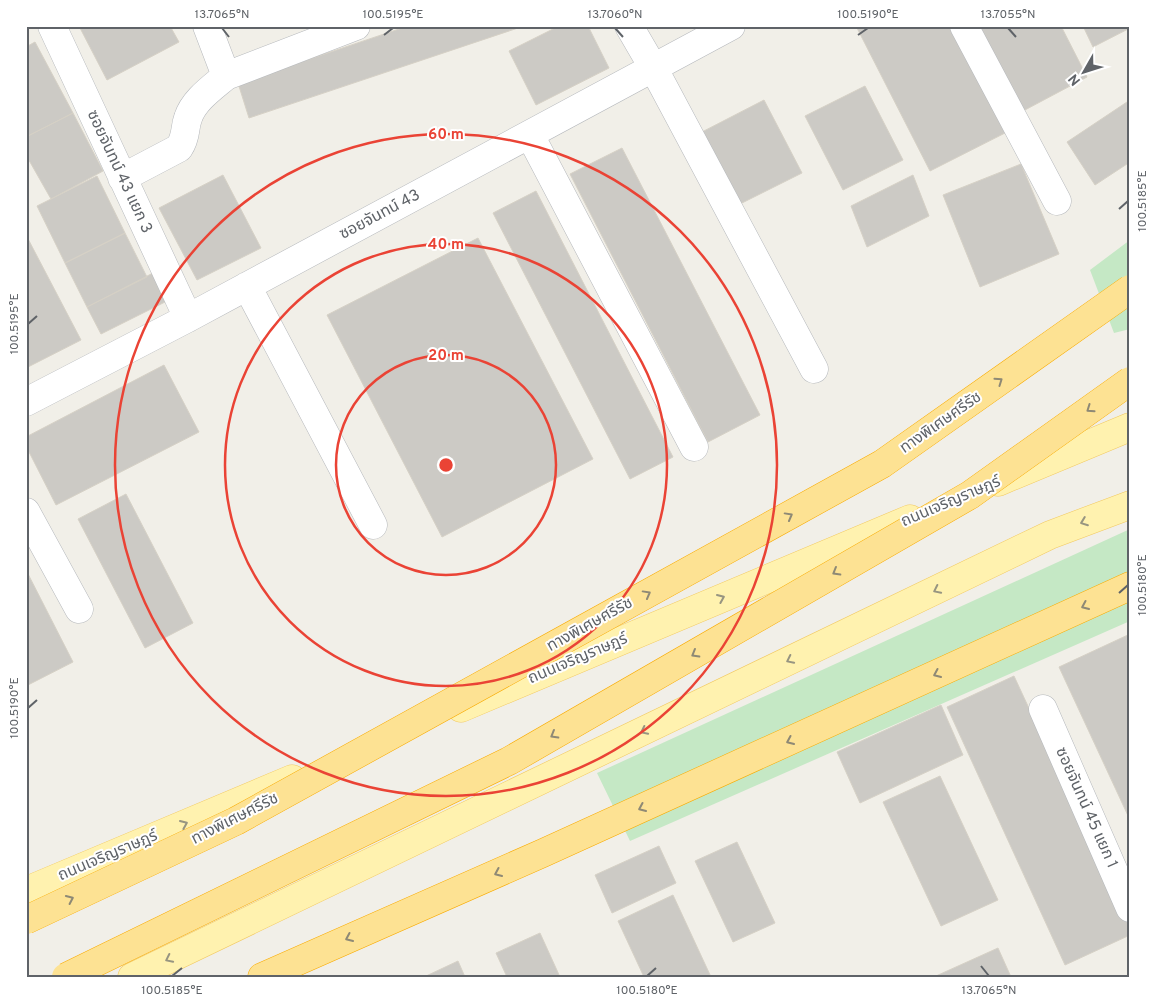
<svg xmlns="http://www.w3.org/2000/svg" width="1156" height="1003" font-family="Overpass,'Noto Sans Thai',sans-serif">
	<rect width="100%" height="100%" fill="#f1efe8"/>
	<!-- green -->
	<path fill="#c5e8c5" d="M1130,240V329L1114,333L1090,270Z
		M1130,529V621L630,841L597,773Z"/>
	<!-- building -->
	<path fill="#cccac5" stroke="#d6d1c6" d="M79,26H170L179,42L107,80Z
		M408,26H524L249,118L238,83Z
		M559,26H588L609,68L536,105L509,51Z
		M856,26H950L1005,133L930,171Z
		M979,26H1061L1087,77L1023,111Z
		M1083,26H1130V28L1093,47Z
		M35,42L73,113L26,137V47Z
		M865,86L903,160L843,190L805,116Z
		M764,100L802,173L738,205L700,133Z
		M1130,100V162L1095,185L1067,142Z
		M73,113L103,171L51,199L26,155V137Z
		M622,148L760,415L708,442L570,174Z
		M1021,164L1059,254L980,287L943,195Z
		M223,175L261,248L197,280L159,208Z
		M913,175L929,216L867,247L851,206Z
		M97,176L125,233L65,263L37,206Z
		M536,191L673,457L630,479L493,213Z
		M125,233L147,277L87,307L65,263Z
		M26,235L81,340L26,368Z
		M478,238L593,459L442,537L327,315Z
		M155,272L169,300L101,334L87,307Z
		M164,365L199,432L56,505L26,446V437Z
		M126,494L193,623L145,648L78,519Z
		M26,570L73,662L26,686Z
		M1130,634V820L1059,667Z
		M1014,676L1130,926V935L1065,965L947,707Z
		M941,705L963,755L860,803L837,752Z
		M940,776L998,900L941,926L883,802Z
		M737,842L775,923L733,942L695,861Z
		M659,846L676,883L612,913L595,875Z
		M673,895L711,977H644L618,921Z
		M540,933L560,977H507L496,953Z
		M998,948L1011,977H936V976Z
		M458,961L465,977H424Z"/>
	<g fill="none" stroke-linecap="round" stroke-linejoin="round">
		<!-- minor casing -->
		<g stroke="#b5b8bc" stroke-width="29">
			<path id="minor" d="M52,26L188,318
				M207,26L226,76L356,26
				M629,26L654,69L814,369
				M964,26L1057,201
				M530,135L694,447
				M122,178L179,148C187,136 184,129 188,118C194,100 212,88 226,76
				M247,286L373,525
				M26,402L188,318L731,26
				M26,512L79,609
				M1043,709L1130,908"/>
		</g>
		<!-- major casing -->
		<g stroke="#f2c960" stroke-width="29">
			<path id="major" d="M998,482L1130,427
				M461,708L910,519
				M26,891L292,779
				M132,977L1050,535L1130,505"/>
		</g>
		<!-- highway casing -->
		<g stroke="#f9ab00" stroke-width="29">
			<path id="highway" d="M262,977L543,853L1130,586"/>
		</g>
		<!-- minor -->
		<use href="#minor" stroke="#fff" stroke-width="28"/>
		<!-- major -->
		<use href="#major" stroke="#fff2af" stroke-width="28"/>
		<!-- highway -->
		<use href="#highway" stroke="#fde293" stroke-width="28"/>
		<!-- highway-bridge casing -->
		<g stroke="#f9ab00" stroke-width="29" stroke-linecap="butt">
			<path id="highway-bridge" d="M26,920L236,821L882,464L1130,289
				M66,977L509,761L970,495L1130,381"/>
		</g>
		<!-- highway-bridge -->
		<use href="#highway-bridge" stroke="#fde293" stroke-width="28"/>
	</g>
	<!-- one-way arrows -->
	<defs><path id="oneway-chevron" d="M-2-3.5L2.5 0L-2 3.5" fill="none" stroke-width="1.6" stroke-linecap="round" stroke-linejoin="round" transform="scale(1.25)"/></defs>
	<g stroke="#8e8975">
		<use href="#oneway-chevron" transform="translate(999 381) rotate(-35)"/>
		<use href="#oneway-chevron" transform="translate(1090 409) rotate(145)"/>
		<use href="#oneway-chevron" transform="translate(789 516) rotate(-29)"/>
		<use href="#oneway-chevron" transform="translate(836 572) rotate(150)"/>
		<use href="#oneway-chevron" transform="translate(647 594) rotate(-29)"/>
		<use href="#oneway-chevron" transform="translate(1085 606) rotate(156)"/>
		<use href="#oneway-chevron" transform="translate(695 654) rotate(150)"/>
		<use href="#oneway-chevron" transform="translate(937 674) rotate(156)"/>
		<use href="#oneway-chevron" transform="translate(554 735) rotate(150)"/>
		<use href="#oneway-chevron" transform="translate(790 741) rotate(156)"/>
		<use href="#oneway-chevron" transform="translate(642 808) rotate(156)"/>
		<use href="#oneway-chevron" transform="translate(498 873) rotate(156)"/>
		<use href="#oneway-chevron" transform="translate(70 899) rotate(-25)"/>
		<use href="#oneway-chevron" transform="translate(349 938) rotate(156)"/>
	</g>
	<g stroke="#979581">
		<use href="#oneway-chevron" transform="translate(1084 522) rotate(159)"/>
		<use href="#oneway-chevron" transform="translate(937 590) rotate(154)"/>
		<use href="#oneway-chevron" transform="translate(721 598) rotate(-23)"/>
		<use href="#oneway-chevron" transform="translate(790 660) rotate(154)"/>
		<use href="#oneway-chevron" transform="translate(644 731) rotate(154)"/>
		<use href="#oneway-chevron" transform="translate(184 824) rotate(-23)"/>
		<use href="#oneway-chevron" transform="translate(169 959) rotate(154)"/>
	</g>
	<!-- ticks -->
	<path fill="none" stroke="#5f6368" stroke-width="2" d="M222,28L229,37M615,28L623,37M1008,28L1016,37M384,35L393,28M858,35L868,28M1119,209L1128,201M28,324L37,316M1119,593L1128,585M28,708L37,700M981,966L989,976M172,976L182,968M647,976L656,968"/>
	<!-- distance rings -->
	<g fill="none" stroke="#ea4335" stroke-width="2.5">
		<circle cx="446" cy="465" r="110"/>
		<circle cx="446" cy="465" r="221"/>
		<circle cx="446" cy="465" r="331"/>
	</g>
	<g text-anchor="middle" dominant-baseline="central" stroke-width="4" stroke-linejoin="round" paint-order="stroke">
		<!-- street labels -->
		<g font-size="16" fill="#5f6368" stroke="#fff">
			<text transform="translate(119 172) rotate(65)">ซอยจันทน์ 43 แยก 3</text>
			<text transform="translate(380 215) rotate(-28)">ซอยจันทน์ 43</text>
			<text transform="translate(941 423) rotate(-35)">ทางพิเศษศรีรัช</text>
			<text transform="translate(951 502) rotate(-23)">ถนนเจริญราษฎร์</text>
			<text transform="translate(590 625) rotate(-29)">ทางพิเศษศรีรัช</text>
			<text transform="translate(578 659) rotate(-23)">ถนนเจริญราษฎร์</text>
			<text transform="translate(1086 808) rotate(66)">ซอยจันทน์ 45 แยก 1</text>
			<text transform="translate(235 819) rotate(-27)">ทางพิเศษศรีรัช</text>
			<text transform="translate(108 856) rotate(-23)">ถนนเจริญราษฎร์</text>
		</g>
	</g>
	<circle cx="446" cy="465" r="8" fill="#ea4335" stroke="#fff" stroke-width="2.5"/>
	<g font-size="15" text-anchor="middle" font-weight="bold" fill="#ea4335" stroke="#fff" stroke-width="4" stroke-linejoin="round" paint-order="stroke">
		<text x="446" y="139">60 m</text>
		<text x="446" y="249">40 m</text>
		<text x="446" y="360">20 m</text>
	</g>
	<!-- border -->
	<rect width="1156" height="1003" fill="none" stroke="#ffffff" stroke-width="55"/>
	<!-- north arrow -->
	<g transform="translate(1084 72) rotate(231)" stroke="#ffffff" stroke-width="4" paint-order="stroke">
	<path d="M0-4L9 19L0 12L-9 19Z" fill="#5f6368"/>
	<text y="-8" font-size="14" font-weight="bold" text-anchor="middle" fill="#5f6368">N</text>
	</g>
	<rect x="28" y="28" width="1100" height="948" fill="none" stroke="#5f6368" stroke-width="2"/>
	<g font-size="12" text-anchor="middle" fill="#5f6368">
		<text x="222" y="18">13.7065°N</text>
		<text x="393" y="18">100.5195°E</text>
		<text x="615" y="18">13.7060°N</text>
		<text x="868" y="18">100.5190°E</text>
		<text x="1008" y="18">13.7055°N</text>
		<text transform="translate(1142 201) rotate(-90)" y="4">100.5185°E</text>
		<text transform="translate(14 324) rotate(-90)" y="4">100.5195°E</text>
		<text transform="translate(1142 585) rotate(-90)" y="4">100.5180°E</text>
		<text transform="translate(14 708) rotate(-90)" y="4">100.5190°E</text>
		<text x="172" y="994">100.5185°E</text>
		<text x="647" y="994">100.5180°E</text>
		<text x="989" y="994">13.7065°N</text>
	</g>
</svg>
